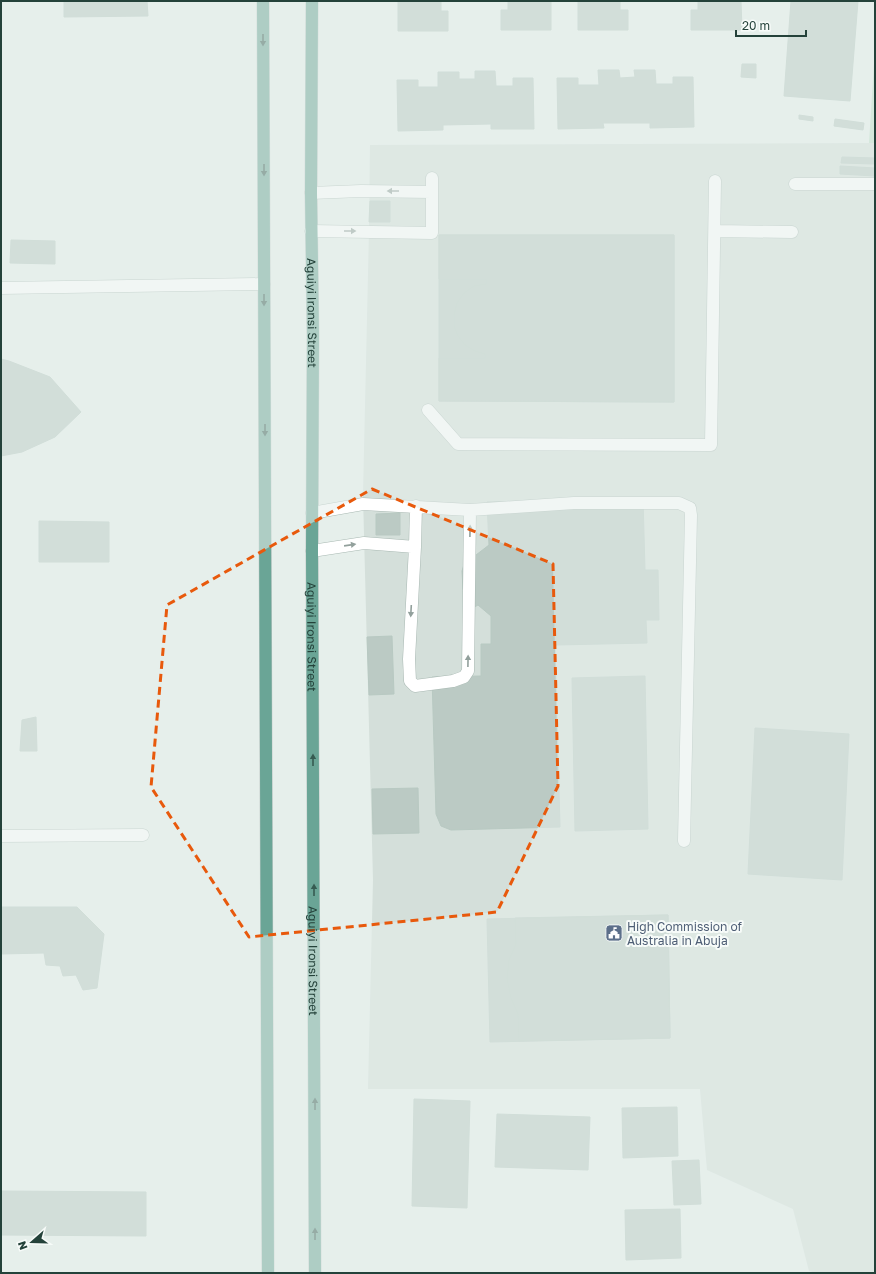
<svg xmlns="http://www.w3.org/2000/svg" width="876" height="1274" font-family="'Golos Text',sans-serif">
	<rect width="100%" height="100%" fill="#e6efeb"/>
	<!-- built -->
	<path fill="#d4dfda" d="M875,143V1273H817L809,1271L793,1209L707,1170L700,1089H368L373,880L363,496L369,231L370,145Z"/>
	<!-- green -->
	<path fill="#bfe0c8" d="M875,48V143H869Z"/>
	<!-- building -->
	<path fill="#bbcac4" stroke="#b8c9c2" d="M64,1H147L148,16L64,17Z
		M398,1H441V11H448V31H398Z
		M508,1H551V30H501V10H508Z
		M578,1H620V10H628V30H578Z
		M698,1H741L742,30H691V10H698Z
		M791,1H858L850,101L784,96Z
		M742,64H756V78L741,77Z
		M598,70H619L620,78L635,77L634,70H655L656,84H673V77H693L694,127L650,128V123H603L604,128L558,129L557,78H578V85H599Z
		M475,71H495L496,86H513V78H533L534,129H491V124L443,125V130L398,131L397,80H418V87H438V72H459V79H475Z
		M799,115L813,117V121L799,119Z
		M835,119L864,123L863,130L834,126Z
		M842,157L875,158V164L841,163Z
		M840,166L875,168V176L840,174Z
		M370,201H390V222H369Z
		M439,235H674V402L439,401Z
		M439,235H674V402L439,401V358H485V354L475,351L465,345L458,336L454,326V315L457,303L464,293L474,286L486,284V279H439Z
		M11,240L55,241V264L10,263Z
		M1,359L9,361L50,377L81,412L55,437L22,452L1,456Z
		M643,499L645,570H658L659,620H646L647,643L555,645L560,827L451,830L441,826L436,814L432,677L481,676V644H491V616L478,605L471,609L463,589L462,571L468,552L476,555L489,545L487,502Z
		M400,513V535H376V514Z
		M39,521L109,522V562H39Z
		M392,636L394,694L369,695L367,637Z
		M645,676L648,829L575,831L572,678Z
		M36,717L37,751H20L22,720Z
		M755,728L849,734L842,880L748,874Z
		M418,788L419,833L373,834L372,789Z
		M1,907H77L104,934L97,988L83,990L76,975L63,976L60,966L46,965L44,953L1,954Z
		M668,915L670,1038L490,1042L487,919Z
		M668,915L670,1038L519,1041L518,1014L511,998L507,979L509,960L516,944L515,918Z
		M414,1099L470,1101L467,1208L412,1206Z
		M677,1107L678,1156L623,1158L622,1108Z
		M497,1114L590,1117L588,1170L495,1167Z
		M699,1160L701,1204L674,1205L672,1161Z
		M1,1191L146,1192V1236L1,1235Z
		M680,1209L681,1258L626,1260L625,1210Z"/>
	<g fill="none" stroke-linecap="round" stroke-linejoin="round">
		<!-- minor casing -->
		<g stroke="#a8b8b2" stroke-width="13">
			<path id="minor" d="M795,184H875
				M311,193L361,191L432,192
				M311,231L432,233V178
				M715,231L792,232
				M1,288L264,284
				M428,410L458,444L711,445L715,181
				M470,510L574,503H679L690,508L691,515L684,841
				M415,547L416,506
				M312,551L364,543L415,547L409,659L410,681L415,686L453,681L464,677L468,671L470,510L363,504L312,513
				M1,836L143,835"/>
		</g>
		<!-- major casing -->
		<g stroke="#c2cac8" stroke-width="13">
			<g id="major">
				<path d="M263,1L268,1273"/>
				<path id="s1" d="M312,1L311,193L313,336L312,551L315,1273"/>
			</g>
		</g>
		<!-- minor -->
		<use href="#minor" stroke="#fff" stroke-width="12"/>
		<!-- major -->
		<use href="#major" stroke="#6aa596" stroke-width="12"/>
	</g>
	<!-- one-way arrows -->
	<defs><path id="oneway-solid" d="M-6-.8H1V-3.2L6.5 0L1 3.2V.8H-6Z"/></defs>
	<g fill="#365b51">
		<use href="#oneway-solid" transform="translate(263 40) rotate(90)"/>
		<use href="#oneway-solid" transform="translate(264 170) rotate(90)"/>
		<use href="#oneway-solid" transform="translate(264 300) rotate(90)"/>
		<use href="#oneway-solid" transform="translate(265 430) rotate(90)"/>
		<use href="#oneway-solid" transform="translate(313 760) rotate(-90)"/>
		<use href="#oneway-solid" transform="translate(314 890) rotate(-90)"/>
		<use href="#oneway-solid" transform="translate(315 1104) rotate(-90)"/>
		<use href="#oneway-solid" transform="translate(315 1234) rotate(-90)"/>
	</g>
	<g fill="#92a09c">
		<use href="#oneway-solid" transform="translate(393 191) rotate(-180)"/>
		<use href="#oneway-solid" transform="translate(350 231)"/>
		<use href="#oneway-solid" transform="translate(470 531) rotate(-89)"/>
		<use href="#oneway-solid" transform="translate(350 545) rotate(-8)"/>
		<use href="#oneway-solid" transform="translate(411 611) rotate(93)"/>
		<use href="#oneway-solid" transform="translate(468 661) rotate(-89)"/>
	</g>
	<!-- marked area -->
	<path d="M0 0H876V1274H0ZM372,489L553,564L558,786L497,912L249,937L151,787L167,605Z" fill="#e6efeb" fill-opacity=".55" fill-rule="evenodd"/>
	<path fill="none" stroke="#e8590c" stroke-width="3" stroke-dasharray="8 5" stroke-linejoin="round" d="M372,489L553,564L558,786L497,912L249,937L151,787L167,605Z"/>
	<!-- icons -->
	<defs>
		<g id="civic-square" transform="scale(0.9)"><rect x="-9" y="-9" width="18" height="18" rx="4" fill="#5c6f8a" stroke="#f7fbf9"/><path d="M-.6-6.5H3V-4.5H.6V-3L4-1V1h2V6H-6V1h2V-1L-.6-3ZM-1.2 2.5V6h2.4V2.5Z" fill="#fff"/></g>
	</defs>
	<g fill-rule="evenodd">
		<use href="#civic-square" x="614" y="933"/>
	</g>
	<g text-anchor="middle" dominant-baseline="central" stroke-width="4" stroke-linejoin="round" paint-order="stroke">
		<!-- street labels -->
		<g font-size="12" fill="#24423a" stroke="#f7fbf9">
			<text stroke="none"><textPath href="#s1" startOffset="312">Aguiyi Ironsi Street</textPath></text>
			<text stroke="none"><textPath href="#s1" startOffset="636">Aguiyi Ironsi Street</textPath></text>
			<text stroke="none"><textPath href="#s1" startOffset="960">Aguiyi Ironsi Street</textPath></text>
		</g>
		<!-- service labels -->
		<g font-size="12" fill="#4e5e75" stroke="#f7fbf9" text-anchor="start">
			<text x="627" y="926">High Commission of<tspan x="627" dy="14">Australia in Abuja</tspan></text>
		</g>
	</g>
	<!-- border -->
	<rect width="876" height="1274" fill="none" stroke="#24423a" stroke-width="4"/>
	<!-- north arrow -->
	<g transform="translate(32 1242) rotate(250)" stroke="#f7fbf9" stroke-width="3" paint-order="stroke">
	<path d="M0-3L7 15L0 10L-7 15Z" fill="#24423a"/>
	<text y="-6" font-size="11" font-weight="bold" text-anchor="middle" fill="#24423a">N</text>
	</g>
	<!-- scale -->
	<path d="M736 30v6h70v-6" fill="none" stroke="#24423a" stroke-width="2"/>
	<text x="742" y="30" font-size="12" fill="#24423a" stroke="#f7fbf9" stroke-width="3" paint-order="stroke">20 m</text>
</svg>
